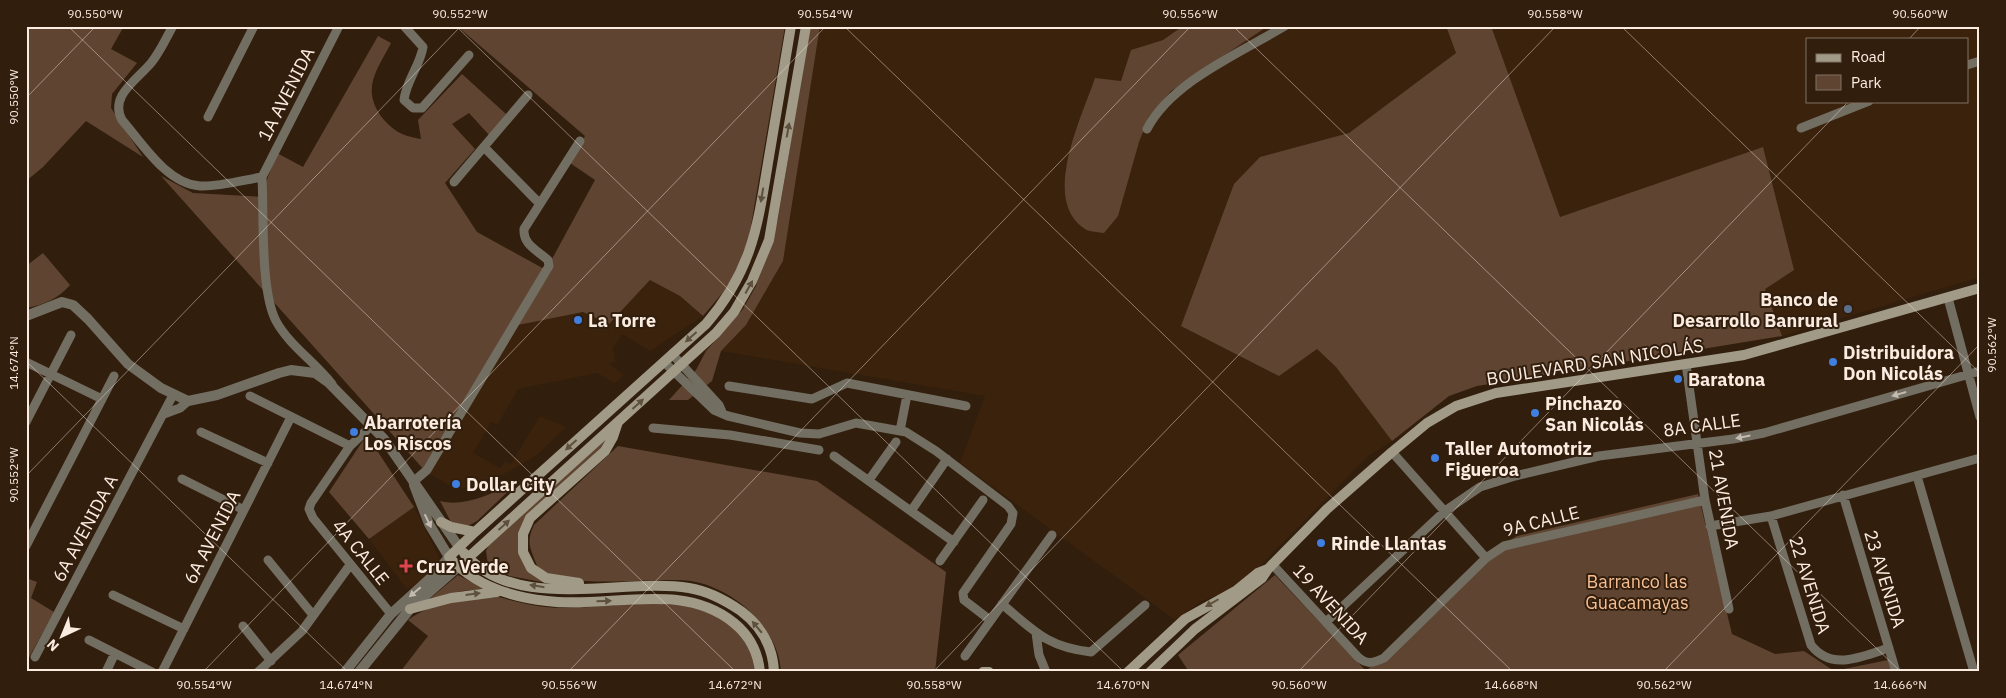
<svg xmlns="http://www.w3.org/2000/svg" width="2006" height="698" font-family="'IBM Plex Sans',sans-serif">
	<rect width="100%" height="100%" fill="#321e0d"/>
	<!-- built -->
	<path fill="#3b220c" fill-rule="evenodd" d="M820,26H1183L1163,40L1131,50L1121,81L1095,79L1064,173L1139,142L1149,117L1171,91L1268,26H1446L1456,53L1349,133L1260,157L1317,349L1336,367L1392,441L1367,457L1252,574L1233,589L1200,602L1175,620L960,463L985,396L721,351L746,325L783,261Z
		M1491,26H1980V277L1782,336L1764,289L1763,147L1560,218ZM1807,39H1967V101H1807Z
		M650,280L680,296L703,316L650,351L622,334L613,348L615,362L609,364L624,375L615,383L597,373L518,389L498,424L491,422L473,453L500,468L506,461L511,464L540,416L566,427L537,455L510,471L469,488L453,487L426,472L513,326L583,312L610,323Z
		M414,507L444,567L407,589L369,539Z"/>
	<!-- green -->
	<path fill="#5f4531" d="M26,26H124L111,49L137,63L112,94L111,108L143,157L86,121L43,167L26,181Z
		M457,26H785L747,249L730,284L703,316L680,296L650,280L609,324L583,312L513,326L426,472L161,176L193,193L264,197L266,182L277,153L303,167L378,36L391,43C376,72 360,90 384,120C396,133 404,136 421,139L418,120L462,74L506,114L490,136L469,113L452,124L475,149L445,183L477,232L546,270L595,180L570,163L585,136Z
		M810,26H820L783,261L746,325L721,351L712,381L688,400H669L696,370L706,351L743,309L756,286L778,219Z
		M1183,26H1268L1171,91L1149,117L1139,142L1118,216L1104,233C1098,232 1089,232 1085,229C1040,200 1082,117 1095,78L1121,81L1131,50L1163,40Z
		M1446,26H1491L1560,217L1763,147L1794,270L1765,289L1782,336L1477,386L1449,396L1392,441L1336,367L1317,349L1279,376L1181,326L1234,184L1260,157L1349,133L1456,53Z
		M43,253L70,285C59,298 44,305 26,308V266Z
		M609,436L607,444L530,516L522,555L552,584L510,576L488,565L486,551L489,544Z
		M364,439L378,452L414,507L369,539L329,492Z
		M618,446L817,481L946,572L935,672H781C779,628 734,588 691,581C656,576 564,592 538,567C536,564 534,558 532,553C528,542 529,536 534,525Z
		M520,480L477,521L466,527L451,522L440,501C467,508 496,491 520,480Z
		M1698,494L1732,634L1775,654L1804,651L1834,671L1888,660L1892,672H1189L1178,655L1275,575L1366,671L1496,549L1517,536Z
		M458,575L485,589L461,591L426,602Z
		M26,578L37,582L31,598L54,612L26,663Z
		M499,597C519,603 540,608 562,608C624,609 709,584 749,646C753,653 754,664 756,672H400L428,636L408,620C433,601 469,600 499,597Z"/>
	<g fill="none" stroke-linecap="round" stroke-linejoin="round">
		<!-- minor -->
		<path stroke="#726e62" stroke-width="9" d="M173,26C166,38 160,52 151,63C137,80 109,96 122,120C142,143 167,184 200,186C220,187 243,180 262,177
			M404,26L423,47C420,66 406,81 404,100L413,108H422L469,55
			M1967,65L1980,61
			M208,117L254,26
			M1801,128L1869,101
			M1147,129C1171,82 1240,53 1285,26
			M484,147L540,204
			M262,177C264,213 260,291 276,321C289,345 315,362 332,384
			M262,177L339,26
			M454,182L528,95
			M1948,298L1980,417
			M672,354L719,405L723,414
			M26,362L102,399
			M664,362L714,410L728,416L800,433L819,434L856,423L906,432L936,451L1008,506L1013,513L1011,524L963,593L964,600L990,620
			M1686,364L1705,500L1729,609
			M729,386L812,399L847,383L966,406
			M250,396L350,446
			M164,414L180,408L188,401
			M26,422L71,335
			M371,426L350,446L311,503L309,509L313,518L391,614
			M653,428L730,435L819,450
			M900,431L907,395
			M201,432L268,463
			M1392,452L1486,558
			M834,456L954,542
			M1917,476L1974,672
			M182,479L244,510
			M869,480L896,442
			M413,482L427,470L549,266L548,260C537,250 523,245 524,229L580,141
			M1843,495L1896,672
			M911,511L947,459
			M1771,516L1811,645C1832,672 1862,656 1889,648
			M1710,526L1771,516L1980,458
			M26,546L114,376
			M268,560L313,615
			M940,561L983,500
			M1272,564L1358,657C1367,665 1373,663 1384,658L1486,558L1504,546L1705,500
			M113,595L184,629
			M1002,604C1034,631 1047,647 1091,652L1145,605
			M1326,622L1445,511L1480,487L1515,476L1599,456L1733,439L1764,433L1980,371
			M243,626L271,661
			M1036,633L1039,655L1046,672
			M89,640L152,672
			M965,656L1052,535
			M35,657L173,395
			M106,672L115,653
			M162,672L291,417
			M258,672L302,631L350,565"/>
		<!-- tertiary -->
		<path stroke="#726e62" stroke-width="10" d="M26,316L62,302L73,305L88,319L128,364L161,388L188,401L217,395L279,373L291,370L315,373L329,383L384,439L459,547
			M345,672L391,614L436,573L449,557L429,524L414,485
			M359,672L410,609L458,567"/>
		<!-- secondary -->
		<path stroke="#a09a86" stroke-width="10" d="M441,522L451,527L475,532
			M464,553C515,614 622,577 689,588C708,591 725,600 741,611C761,626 773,647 774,672
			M458,567L716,333L734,312L752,281L769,240L806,26
			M579,583L546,578L531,568L523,552V534L530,518L605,451L613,437L618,422
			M410,609L451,598L497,592
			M760,672C758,652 750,636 734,623C682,580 608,609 547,601C510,597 474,585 449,557L475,532L706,324C755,267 758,221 770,151C777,109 784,68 791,26
			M983,672H989
			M1128,672L1185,619L1237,590L1258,573L1268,569
			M1150,672L1195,629L1262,578L1268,569L1327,509L1392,452L1427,423L1456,406L1496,393L1744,355L1980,288"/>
	</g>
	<!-- one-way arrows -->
	<defs><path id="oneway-solid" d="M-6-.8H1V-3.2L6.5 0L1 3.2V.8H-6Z" transform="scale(1.25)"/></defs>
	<g fill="#5e503d">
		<use href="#oneway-solid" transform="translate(788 130) rotate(-80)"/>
		<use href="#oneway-solid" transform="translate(762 195) rotate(100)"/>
		<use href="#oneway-solid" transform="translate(749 287) rotate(-61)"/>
		<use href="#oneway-solid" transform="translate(691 337) rotate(138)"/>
		<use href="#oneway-solid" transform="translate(638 404) rotate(-42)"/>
		<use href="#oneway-solid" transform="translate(571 445) rotate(138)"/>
		<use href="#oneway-solid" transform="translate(504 525) rotate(-42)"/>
		<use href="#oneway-solid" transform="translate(537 586) rotate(-171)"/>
		<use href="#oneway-solid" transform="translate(473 594) rotate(-7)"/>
		<use href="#oneway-solid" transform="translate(604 601) rotate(-2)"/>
		<use href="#oneway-solid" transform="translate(1212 603) rotate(150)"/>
		<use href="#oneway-solid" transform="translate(757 627) rotate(-130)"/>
	</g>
	<g fill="#c4baaf">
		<use href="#oneway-solid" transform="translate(1899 394) rotate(164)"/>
		<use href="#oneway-solid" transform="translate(1743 437) rotate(169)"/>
		<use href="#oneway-solid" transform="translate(428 521) rotate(64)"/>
		<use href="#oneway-solid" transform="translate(415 592) rotate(140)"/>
	</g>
	<!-- ticks -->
	<path fill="none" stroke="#fbece2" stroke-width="1" stroke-opacity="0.45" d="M68,26L736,672M456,26L1124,672M844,26L1513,672M1233,26L1901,672M1621,26L1980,373M1909,39L1921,26M26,98L96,26M26,361L348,672M26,476L461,26M203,672L826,26M568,672L1191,26M933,672L1556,26M1298,672L1849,101M1663,672L1980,344"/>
	<!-- markers -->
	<circle fill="#5c6f8a" stroke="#321e0d" stroke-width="2" cx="1848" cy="309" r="5"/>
	<g fill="#3f7fe0" stroke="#321e0d" stroke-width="2">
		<circle cx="578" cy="320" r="5"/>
		<circle cx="1833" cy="362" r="5"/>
		<circle cx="1678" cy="379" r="5"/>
		<circle cx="1535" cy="413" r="5"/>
		<circle cx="354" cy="432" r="5"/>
		<circle cx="1435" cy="458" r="5"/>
		<circle cx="456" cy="484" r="5"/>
		<circle cx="1321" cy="543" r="5"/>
	</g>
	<path fill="#e0444e" stroke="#321e0d" stroke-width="2" d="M403.5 558.5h5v5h5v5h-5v5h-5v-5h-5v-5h5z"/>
	<g text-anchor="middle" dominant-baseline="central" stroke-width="4" stroke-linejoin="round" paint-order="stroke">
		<!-- street labels -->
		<g font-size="18" fill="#fbece2" stroke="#321e0d">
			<text transform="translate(286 94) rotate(-63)">1A AVENIDA</text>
			<text transform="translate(1595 362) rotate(-9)">BOULEVARD SAN NICOLÁS</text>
			<text transform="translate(1702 425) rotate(-8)">8A CALLE</text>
			<text transform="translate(1724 499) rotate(80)">21 AVENIDA</text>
			<text transform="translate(1541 521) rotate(-14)">9A CALLE</text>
			<text transform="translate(85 528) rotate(-62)">6A AVENIDA A</text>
			<text transform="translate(212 537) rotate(-63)">6A AVENIDA</text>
			<text transform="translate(361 552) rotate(51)">4A CALLE</text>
			<text transform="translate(1885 579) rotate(73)">23 AVENIDA</text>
			<text transform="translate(1810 585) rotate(73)">22 AVENIDA</text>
			<text transform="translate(1331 604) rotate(47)">19 AVENIDA</text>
		</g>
		<!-- poi labels -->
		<g font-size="18" font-weight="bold" fill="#fbece2" stroke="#321e0d" text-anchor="start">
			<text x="1838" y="299" text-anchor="end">Banco de<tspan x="1838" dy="21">Desarrollo Banrural</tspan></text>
			<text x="588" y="320">La Torre</text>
			<text x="1843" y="352">Distribuidora<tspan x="1843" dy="21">Don Nicolás</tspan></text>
			<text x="1688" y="379">Baratona</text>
			<text x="1545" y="403">Pinchazo<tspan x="1545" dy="21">San Nicolás</tspan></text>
			<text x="364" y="422">Abarrotería<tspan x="364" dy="21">Los Riscos</tspan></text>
			<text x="1445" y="448">Taller Automotriz<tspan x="1445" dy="21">Figueroa</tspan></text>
			<text x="466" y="484">Dollar City</text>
			<text x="1331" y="543">Rinde Llantas</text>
			<text x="416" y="566">Cruz Verde</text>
		</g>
		<!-- park labels -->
		<g font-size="18" fill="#f6bf94" stroke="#321e0d">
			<text x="1637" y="581">Barranco las<tspan x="1637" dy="21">Guacamayas</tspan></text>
		</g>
	</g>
	<!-- border -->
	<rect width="2006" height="698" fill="none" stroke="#321e0d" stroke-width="55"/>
	<!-- legend -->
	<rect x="1806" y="38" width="162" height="65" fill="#321e0d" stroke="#827062"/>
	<rect x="1816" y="54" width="25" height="8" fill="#a09a86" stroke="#827062"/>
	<text x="1851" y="62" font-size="15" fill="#fbece2">Road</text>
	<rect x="1816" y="75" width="25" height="15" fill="#5f4531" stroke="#827062"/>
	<text x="1851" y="88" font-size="15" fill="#fbece2">Park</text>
	<!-- north arrow -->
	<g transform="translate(62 636) rotate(224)" stroke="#321e0d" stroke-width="4" paint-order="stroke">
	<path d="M0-4L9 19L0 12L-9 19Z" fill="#fbece2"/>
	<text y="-8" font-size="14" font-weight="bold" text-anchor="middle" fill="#fbece2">N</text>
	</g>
	<rect x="28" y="28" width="1950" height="642" fill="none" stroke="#fbece2" stroke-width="2"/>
	<g font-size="12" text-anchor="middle" fill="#fbece2">
		<text x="95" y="18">90.550°W</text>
		<text x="460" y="18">90.552°W</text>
		<text x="825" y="18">90.554°W</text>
		<text x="1190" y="18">90.556°W</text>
		<text x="1555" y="18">90.558°W</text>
		<text x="1920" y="18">90.560°W</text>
		<text transform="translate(14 97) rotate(-90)" y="4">90.550°W</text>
		<text transform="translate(1992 345) rotate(-90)" y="4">90.562°W</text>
		<text transform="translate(14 363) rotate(-90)" y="4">14.674°N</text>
		<text transform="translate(14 475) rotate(-90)" y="4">90.552°W</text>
		<text x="204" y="689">90.554°W</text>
		<text x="346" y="689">14.674°N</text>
		<text x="569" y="689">90.556°W</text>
		<text x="735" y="689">14.672°N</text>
		<text x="934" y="689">90.558°W</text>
		<text x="1123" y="689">14.670°N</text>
		<text x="1299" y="689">90.560°W</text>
		<text x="1511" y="689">14.668°N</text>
		<text x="1664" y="689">90.562°W</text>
		<text x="1900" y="689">14.666°N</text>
	</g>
</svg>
